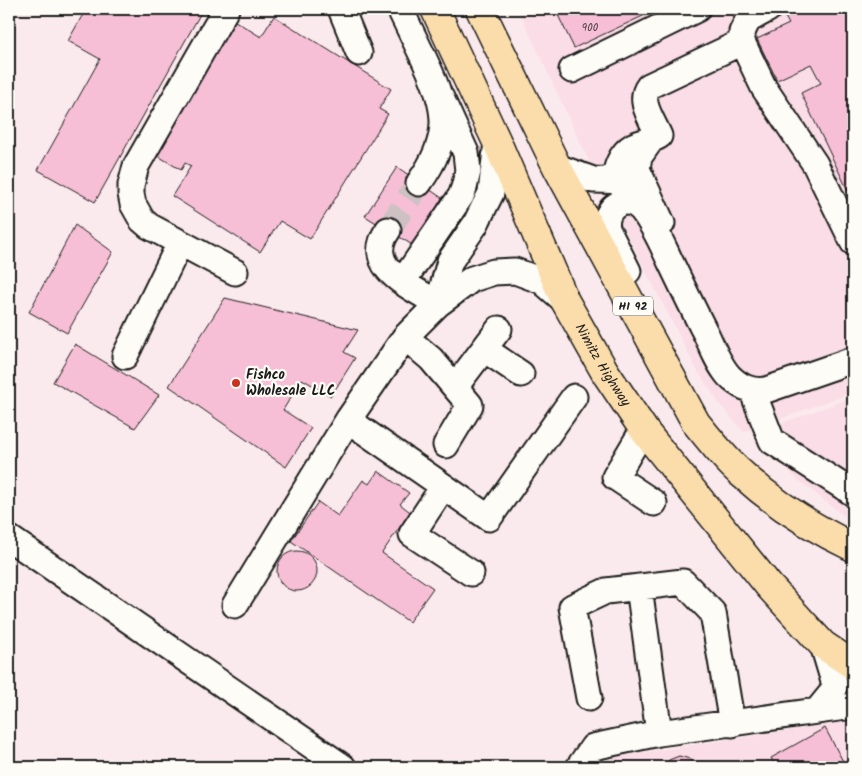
<svg xmlns="http://www.w3.org/2000/svg" width="862" height="776" font-family="Kalam,sans-serif">
	<rect width="100%" height="100%" fill="#fbeaed"/>
	<filter id="ink" filterUnits="userSpaceOnUse"><feTurbulence type="fractalNoise" baseFrequency=".02" numOctaves="2"/><feDisplacementMap in="SourceGraphic" scale="10" xChannelSelector="R" yChannelSelector="G"/><feConvolveMatrix kernelMatrix="1 2 1 2 8 2 1 2 1" color-interpolation-filters="sRGB"/></filter>
	<g filter="url(#ink)">
		<!-- built -->
		<path fill="#fadde6" d="M518,9H853V392L744,432L718,402L697,370L590,163Z
			M853,397V519L844,516L797,479L753,434Z
			M853,721V767H606L613,757Z"/>
		<!-- building -->
		<path fill="#f7bfd6" stroke="#1c1c1c" d="M86,9H203L95,202L38,170L100,59L68,41Z
			M555,9H658L574,48Z
			M802,9H853V201L801,93L821,83L811,64L777,80L757,39L789,24L785,17Z
			M274,16L391,89L379,109L388,114L310,239L280,221L260,252L172,196L191,166L185,163L181,170L150,151L232,19L261,37Z
			M397,167L442,198L414,246L365,216Z
			M75,225L113,252L67,333L29,312Z
			M225,298L358,330L344,352L355,358L331,396L302,379L283,410L311,428L286,467L169,386Z
			M75,344L159,395L135,428L53,382Z
			M378,471L409,493L400,504L410,512L382,553L433,588L409,622L291,541L318,502L338,516L363,480L369,484Z
			M277 571a20 20 0 1 1 40 0a20 20 0 1 1-40 0Z
			M825,728L845,765L840,767H776L771,758Z
			M679,756L690,759L696,767H664L669,760Z"/>
		<g fill="none" stroke-linecap="round" stroke-linejoin="round">
			<!-- minor-tunnel -->
			<path stroke="#cec1c3" stroke-width="25" stroke-dasharray="25 12" stroke-linecap="butt" d="M388,230L419,183"/>
			<!-- minor casing -->
			<g stroke="#1c1c1c" stroke-width="29">
				<path id="minor" d="M226,9L136,166L131,185V194L133,204L142,220L149,226L235,272
					M341,9L359,53
					M400,9C408,26 417,44 425,61C448,109 452,137 419,183
					M768,9L748,20L742,32V42L764,88L815,164L853,242
					M572,70L697,9
					M651,140L639,157L637,169L662,223
					M557,167L593,180L632,181
					M615,181C615,169 621,153 633,146C641,142 651,141 659,136C653,121 637,101 649,86L742,42
					M388,230C362,268 412,287 438,304
					M628,271L607,229C603,207 627,192 642,210C654,225 662,244 670,261C682,286 694,311 707,336C713,349 719,365 729,376C740,387 751,392 766,390L853,360
					M403,281L461,196L464,188L468,171L466,153L441,98
					M438,304L450,261L475,225L491,193L497,142
					M405,337L431,359L470,405L446,445
					M484,349L521,374
					M125,356L180,243
					M455,387L499,329
					M752,390L772,441L853,493
					M348,420L489,518L574,397
					M646,433L637,440L615,477L654,503
					M443,487L412,534L471,573
					M9,538L343,767
					M639,587L659,733
					M235,605L348,420L405,337L438,304L472,279L494,272L515,271L542,281L565,301
					M589,698L572,607L606,591L683,582L713,613L732,724
					M818,710L831,694L835,685L823,645
					M579,767L593,747L659,733L853,706"/>
			</g>
			<!-- major casing -->
			<g stroke="#1c1c1c" stroke-width="31">
				<g id="major">
					<path id="s1" d="M435,9L497,142L565,301L605,372L646,433L769,586L823,645L853,665"/>
					<path d="M480,9L557,167L696,423C711,441 725,460 743,475C776,505 813,528 853,547"/>
				</g>
			</g>
			<!-- minor -->
			<use href="#minor" stroke="#fdfcf7" stroke-width="25"/>
			<!-- major -->
			<use href="#major" stroke="#fbddab" stroke-width="28"/>
		</g>
	</g>
	<!-- markers -->
	<circle fill="#c8321e" stroke="#fdfcf7" stroke-width="2" cx="236" cy="383" r="5"/>
	<g text-anchor="middle" dominant-baseline="central" stroke-width="4.5" stroke-linejoin="round" paint-order="stroke">
		<!-- number labels -->
		<g font-size="11" fill="#53454a">
			<text x="590" y="28">900</text>
		</g>
		<!-- shield labels -->
		<rect fill="#fdfcf7" stroke="#605f5e" stroke-width="1" x="613" y="296.5" width="40" height="19" rx="4"/>
		<g font-size="12" font-weight="bold" fill="#1c1c1c">
			<text x="633" y="306">HI 92</text>
		</g>
		<!-- street labels -->
		<g font-size="14" fill="#1c1c1c" stroke="#fdfcf7">
			<text stroke="none"><textPath href="#s1" startOffset="394">Nimitz Highway</textPath></text>
		</g>
		<!-- poi labels -->
		<g font-size="14" font-weight="bold" fill="#1c1c1c" stroke="#fdfcf7" text-anchor="start">
			<text x="246" y="375">Fishco<tspan x="246" dy="16">Wholesale LLC</tspan></text>
		</g>
	</g>
	<!-- margin -->
	<rect width="862" height="776" fill="none" stroke="#fdfcf7" stroke-width="30"/>
	<rect x="15" y="15" width="832" height="746" fill="none" stroke="#1c1c1c" stroke-width="2" filter="url(#ink)"/>
</svg>
